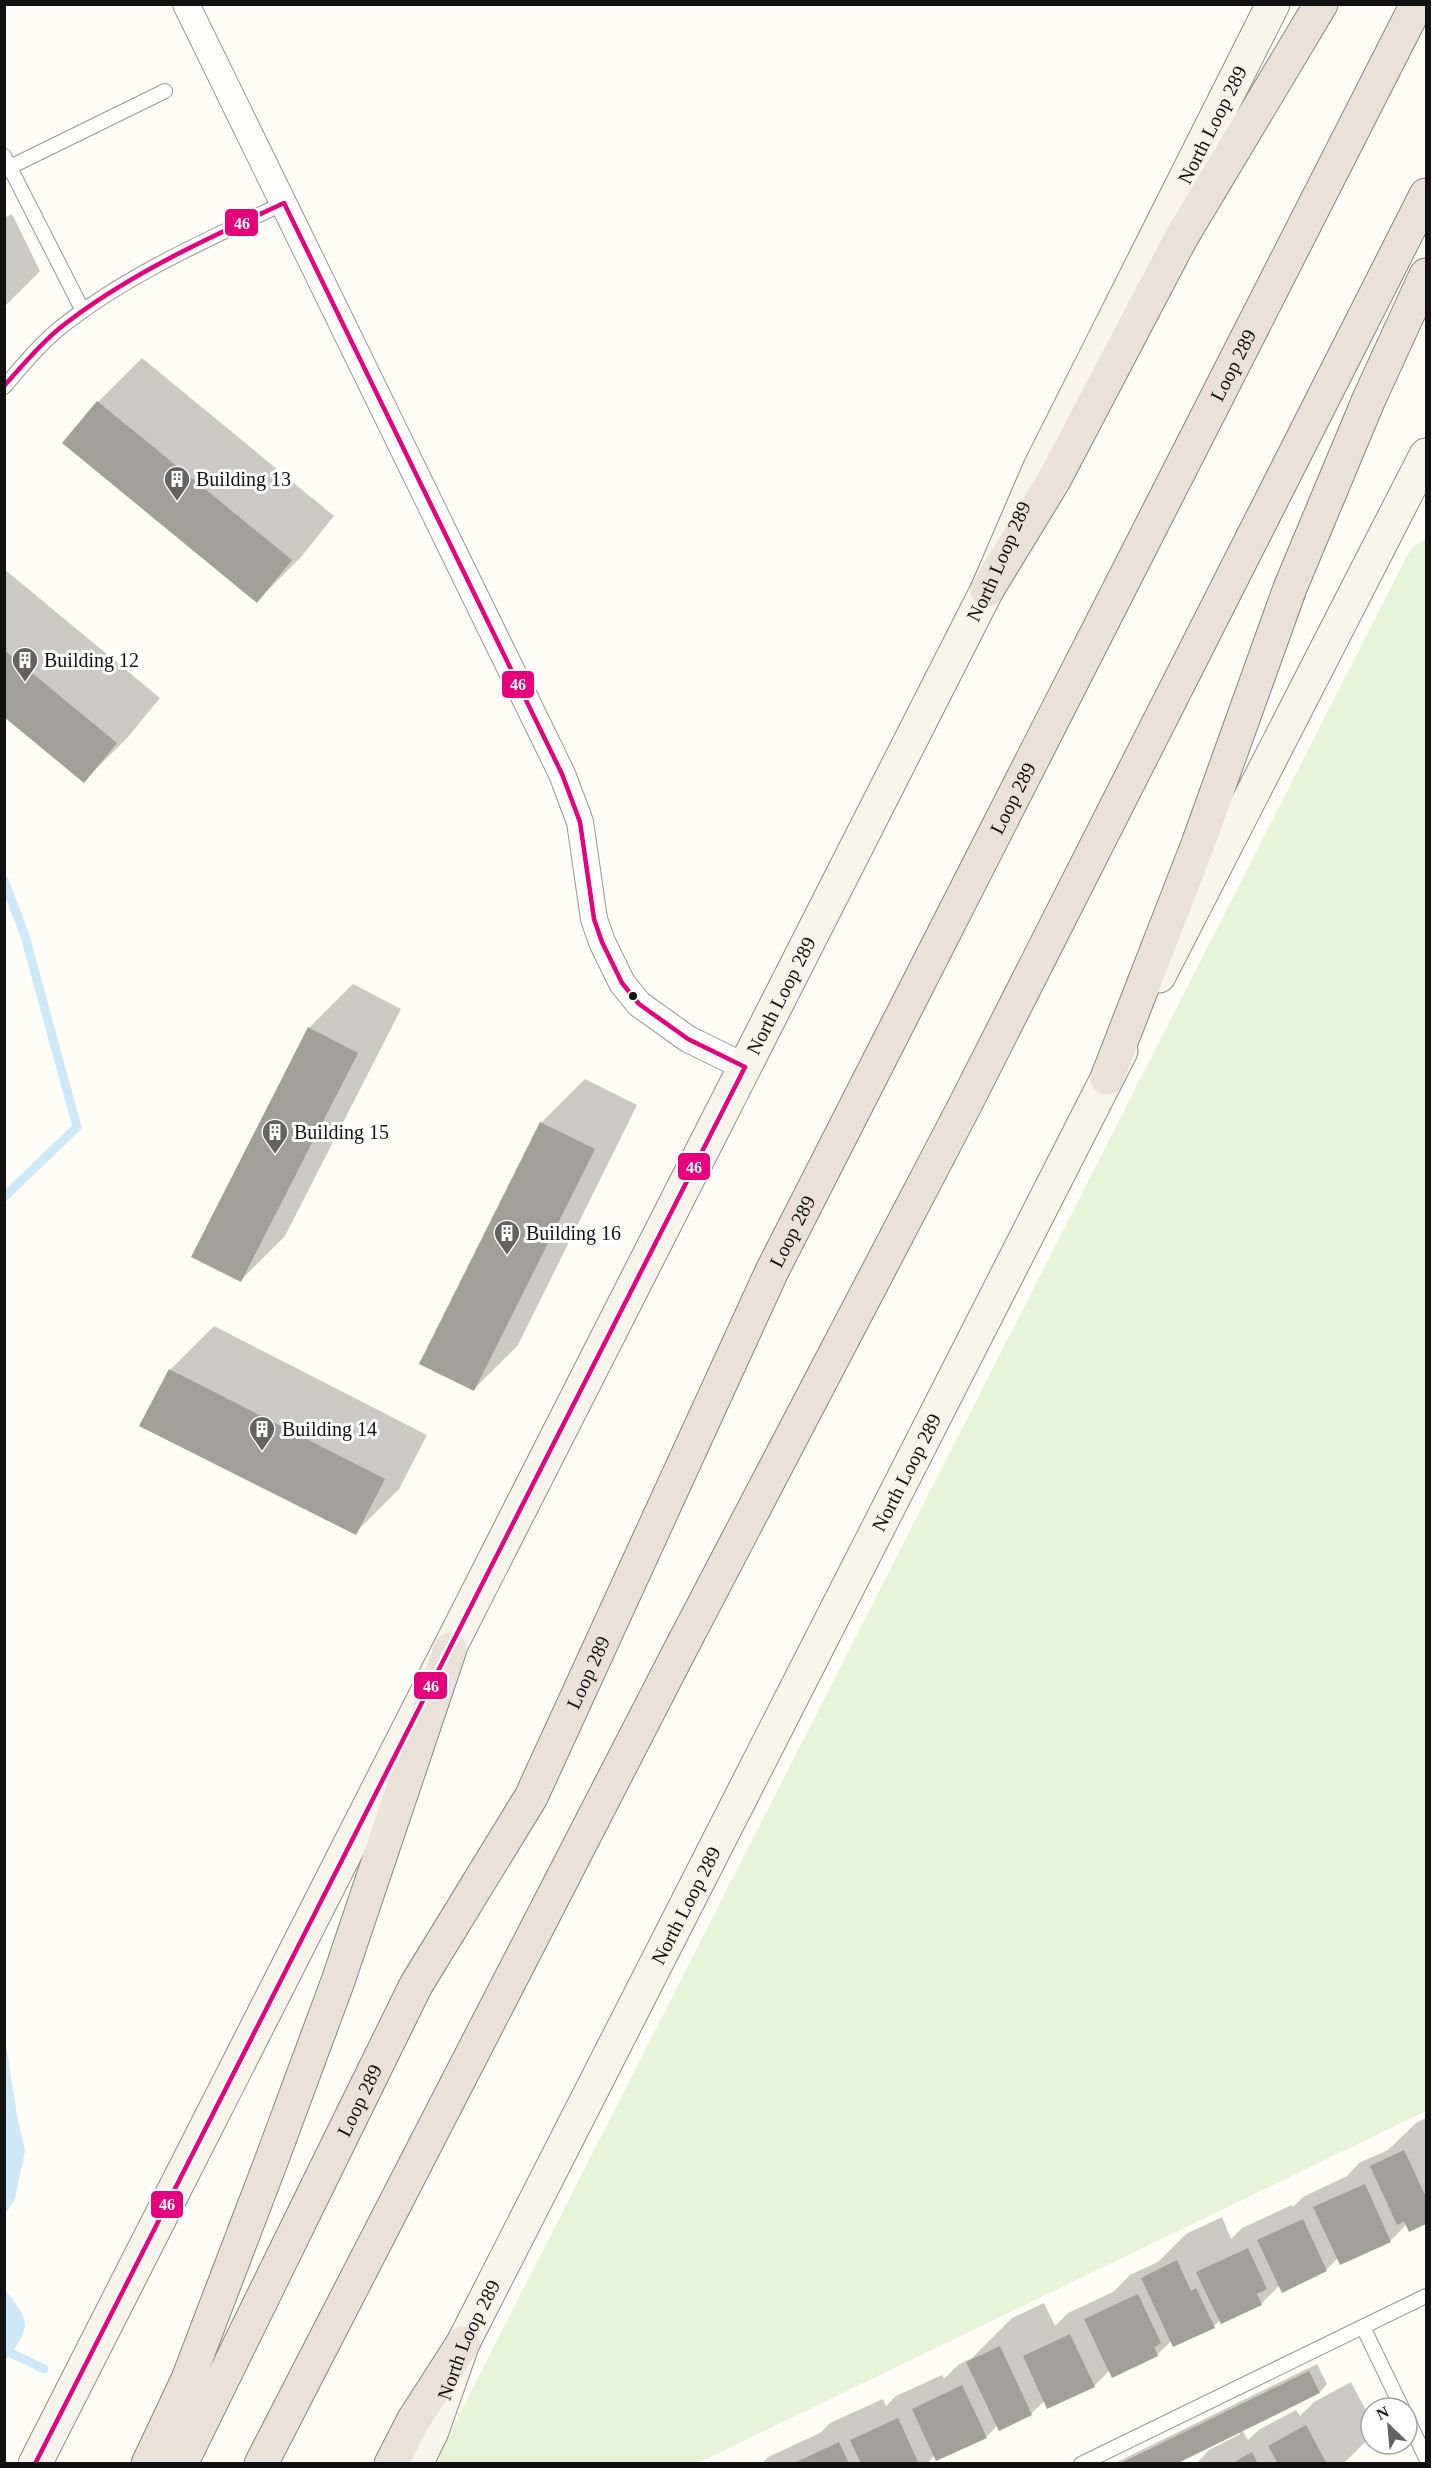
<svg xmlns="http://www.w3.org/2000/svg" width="1431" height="2468" font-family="'Times New Roman',serif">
	<rect width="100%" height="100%" fill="#fdfcf7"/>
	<!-- green -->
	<path fill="#e7f3d7" d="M1426,539V2111L698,2463L434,2464L1408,554L1415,545Z"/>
	<!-- water -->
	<path fill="#cde8f7" d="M4,2032L17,2115L25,2151L15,2199L5,2214Z
		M5,2290C31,2323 32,2326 5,2361Z"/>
	<!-- shadow -->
	<path fill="#0003" d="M12,214L40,271L4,307V218Z
		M142,358L334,516L301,557L257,601L64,443L98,402Z
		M4,569L160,698L128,737L84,781L4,715Z
		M353,984L401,1009L285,1236L241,1280L309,1028Z
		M585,1079L637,1105L518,1345L474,1389L541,1123Z
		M214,1326L427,1435L399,1489L355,1533L170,1370Z
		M1426,2118V2222L1410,2230L1407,2224L1391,2240L1341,2263L1338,2258L1326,2270L1282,2291L1280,2285L1261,2304L1220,2320L1214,2326L1172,2340L1157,2355L1110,2370L1094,2386L1045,2400L1031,2414L998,2425L986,2437L935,2455L927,2464H762L768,2457L820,2433L830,2423L883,2399L886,2406L896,2396L942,2375L944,2379L958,2365L972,2358L1012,2318L1044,2303L1055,2326L1068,2313L1113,2292L1130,2275L1158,2262L1186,2234L1222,2217L1231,2239L1242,2228L1292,2205L1293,2207L1303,2197L1347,2176L1359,2163L1388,2150L1416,2123Z
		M1317,2364L1327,2384L1320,2392L1242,2430L1248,2440L1260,2429L1296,2410L1300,2416L1314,2402L1351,2382L1371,2420V2436L1343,2464H1196L1209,2450L1240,2434L1239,2431L1173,2464H1113Z"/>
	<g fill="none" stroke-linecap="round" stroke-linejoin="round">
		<!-- stream -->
		<path stroke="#cde8f7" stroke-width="9" d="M4,880L25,936L77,1127L4,1197
			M11,2353L44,2369"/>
	</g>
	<!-- building -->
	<path fill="#a19f9c" d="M97,401L292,560L257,603L62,443Z
		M4,650L117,743L84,783L4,717Z
		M308,1027L358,1053L241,1282L191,1257Z
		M540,1122L595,1149L474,1391L419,1364Z
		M169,1369L385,1479L356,1535L139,1426Z
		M1404,2150L1426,2197V2224L1409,2232L1404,2221L1397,2225L1370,2166Z
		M1365,2184L1391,2242L1340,2265L1313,2207Z
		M1303,2219L1327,2271L1282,2293L1257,2240Z
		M1248,2248L1267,2289L1257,2294L1262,2305L1221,2324L1196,2272Z
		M1177,2260L1191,2291L1196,2288L1215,2328L1173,2347L1141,2278Z
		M1138,2294L1161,2343L1154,2347L1158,2356L1112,2378L1084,2319Z
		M1070,2334L1095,2387L1047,2409L1023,2356Z
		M1000,2346L1032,2415L999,2431L966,2362Z
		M1309,2371L1320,2393L1176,2464H1119Z
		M962,2385L987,2438L936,2461L912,2409Z
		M898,2418L919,2464H861L850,2440Z
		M1306,2425L1327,2464H1278L1268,2446Z
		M839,2442L849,2464H792Z
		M1252,2452L1258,2464H1231Z"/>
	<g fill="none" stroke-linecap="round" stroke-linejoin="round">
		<!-- lane casing -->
		<g stroke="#979795" stroke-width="16">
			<path id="lane" d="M4,156L83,311
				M4,170L165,91
				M4,387C22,366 40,344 61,327C128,274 207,240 284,203
				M1363,2327L1402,2408
				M1407,2418L1426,2458
				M1081,2464L1426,2296"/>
		</g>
		<!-- street casing -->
		<g stroke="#979795" stroke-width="28">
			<path id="street" d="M186,4L562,774L580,822L594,919L602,942L622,983L639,1004L688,1039L745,1067"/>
		</g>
		<!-- secondary casing -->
		<g stroke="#8e8d8b" stroke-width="35">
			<g id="secondary">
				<path d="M1159,976L1426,455"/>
				<path id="s1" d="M35,2464L987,590L1040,467L1273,4"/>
				<path id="s2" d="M416,2464L432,2431L463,2343L1121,1051"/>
			</g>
		</g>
		<!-- highway casing -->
		<g stroke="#858482" stroke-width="35">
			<g id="highway">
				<path d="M987,590L1054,480L1181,238L1321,4"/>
				<path d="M1107,1078L1198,844L1290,588L1369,399L1426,275"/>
				<path d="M148,2464L188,2379L272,2159L338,1981L450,1649"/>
				<path id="s3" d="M181,2464L416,1985L531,1797L772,1271L1417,4"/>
				<path d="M261,2464L678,1654L964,1107L1426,195"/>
				<path d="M391,2464L413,2421L463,2343"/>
			</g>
		</g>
		<!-- lane -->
		<use href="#lane" stroke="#fffffe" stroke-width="14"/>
		<!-- street -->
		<use href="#street" stroke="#fffffe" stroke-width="26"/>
		<!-- secondary -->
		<use href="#secondary" stroke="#f6f4eb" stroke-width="33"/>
		<!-- highway -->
		<use href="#highway" stroke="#eae1d8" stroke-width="33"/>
		<!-- bus-1 casing -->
		<g stroke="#fff" stroke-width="9">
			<path id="bus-1" d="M4,386C22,366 40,344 61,327C128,274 207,239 284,203L562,774L580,822L594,919L602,942L622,983L639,1004L688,1039L745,1067L35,2464"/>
		</g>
		<!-- bus-1 -->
		<use href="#bus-1" stroke="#e5007d" stroke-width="4.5"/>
	</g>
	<!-- icons -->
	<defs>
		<g id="building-pin" transform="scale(1.35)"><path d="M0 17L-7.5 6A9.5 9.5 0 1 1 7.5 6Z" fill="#646362" stroke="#fff"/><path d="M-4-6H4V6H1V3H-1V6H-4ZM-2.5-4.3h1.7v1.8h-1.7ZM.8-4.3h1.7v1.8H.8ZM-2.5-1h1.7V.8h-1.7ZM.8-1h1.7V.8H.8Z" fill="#fff"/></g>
	</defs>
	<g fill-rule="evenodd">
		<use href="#building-pin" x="177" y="479"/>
		<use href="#building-pin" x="25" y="660"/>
		<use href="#building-pin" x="275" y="1132"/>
		<use href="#building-pin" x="507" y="1233"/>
		<use href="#building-pin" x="262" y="1429"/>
	</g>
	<!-- markers -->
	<circle fill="#111" stroke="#fff" stroke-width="2" cx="633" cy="996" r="5"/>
	<g text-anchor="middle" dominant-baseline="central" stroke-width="6" stroke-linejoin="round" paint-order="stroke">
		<!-- street labels -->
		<g font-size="20" fill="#111" stroke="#fff">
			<text stroke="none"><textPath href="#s1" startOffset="2619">North Loop 289</textPath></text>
			<text stroke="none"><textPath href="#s3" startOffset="2349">Loop 289</textPath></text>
			<text stroke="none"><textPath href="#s1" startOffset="2133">North Loop 289</textPath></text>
			<text stroke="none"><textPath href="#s3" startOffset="1863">Loop 289</textPath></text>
			<text stroke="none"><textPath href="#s1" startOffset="1647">North Loop 289</textPath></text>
			<text stroke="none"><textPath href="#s3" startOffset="1377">Loop 289</textPath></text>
			<text stroke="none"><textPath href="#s2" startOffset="1107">North Loop 289</textPath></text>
			<text stroke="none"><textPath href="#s3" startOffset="891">Loop 289</textPath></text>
			<text stroke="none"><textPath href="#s2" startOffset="621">North Loop 289</textPath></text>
			<text stroke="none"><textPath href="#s3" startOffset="405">Loop 289</textPath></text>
			<text stroke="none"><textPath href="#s2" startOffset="135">North Loop 289</textPath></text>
		</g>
		<!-- poi labels -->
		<g font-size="20" fill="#111" stroke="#fff" text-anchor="start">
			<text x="196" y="479">Building 13</text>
			<text x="44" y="660">Building 12</text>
			<text x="294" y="1132">Building 15</text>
			<text x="526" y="1233">Building 16</text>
			<text x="282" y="1429">Building 14</text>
		</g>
	</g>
	<g stroke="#fff" stroke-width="2">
		<rect x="224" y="208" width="35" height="29" rx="6" fill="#e5007d"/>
		<rect x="501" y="670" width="34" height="29" rx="6" fill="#e5007d"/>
		<rect x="677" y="1152" width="34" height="29" rx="6" fill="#e5007d"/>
		<rect x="413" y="1671" width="35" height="29" rx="6" fill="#e5007d"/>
		<rect x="150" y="2190" width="34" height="29" rx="6" fill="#e5007d"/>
	</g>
	<g font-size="16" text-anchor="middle" font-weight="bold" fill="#fff">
		<text x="242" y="229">46</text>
		<text x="518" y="690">46</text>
		<text x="694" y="1173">46</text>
		<text x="431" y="1692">46</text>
		<text x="167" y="2210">46</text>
	</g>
	<!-- border -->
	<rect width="1431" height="2468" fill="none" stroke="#111111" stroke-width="12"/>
	<!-- north arrow -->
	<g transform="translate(1389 2426) rotate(334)"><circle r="28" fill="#ffffff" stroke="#a0a0a0" stroke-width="1.5"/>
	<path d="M0-4.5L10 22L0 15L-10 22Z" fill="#646362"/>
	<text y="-9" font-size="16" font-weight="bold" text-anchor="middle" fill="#111111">N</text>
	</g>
</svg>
